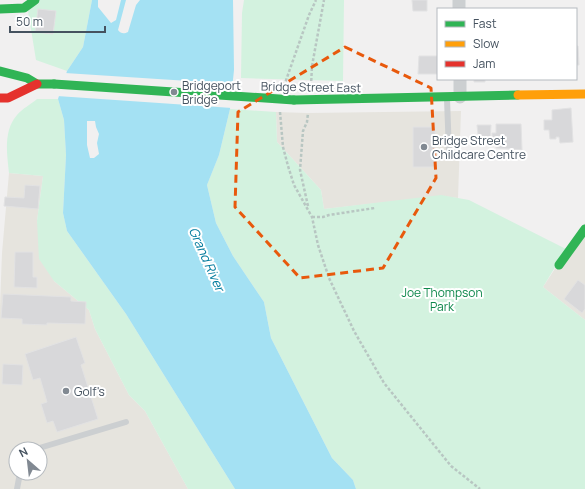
<svg xmlns="http://www.w3.org/2000/svg" width="585" height="489" font-family="Manrope,sans-serif">
	<rect width="100%" height="100%" fill="#f1f0f0"/>
	<!-- commercial -->
	<path fill="#e6e4de" fill-rule="evenodd" d="M461,111L458,198L441,196L324,209L321,190L277,142L276,112L307,113Z
		M9,173L43,176L37,221L54,281L89,310L95,329L129,395L145,411L188,489H0V306L2,253ZM16,449H40V473H16Z
		M585,223V320L543,287Z"/>
	<!-- green -->
	<path fill="#d3f2df" d="M40,0H92L83,47L67,71L36,60L28,11Z
		M244,0H344L343,81L241,78L242,13Z
		M37,99H58L64,120L66,155L63,213L67,231L126,314L235,489H188L145,411L129,395L95,329L89,310L54,281L39,259L37,221L43,176L9,173C7,154 3,131 17,115C22,109 31,104 37,99Z
		M230,109L276,112L277,142L321,190L324,209L441,195L469,200L566,249L543,287L585,320V489H356L353,480L332,458L271,338L264,302L233,256L216,223L207,185L219,155Z"/>
	<!-- water -->
	<path fill="#a4e1f3" fill-rule="evenodd" d="M92,0H98V7L111,23L116,20L121,0H126L118,30C121,34 124,34 128,32L136,5L140,0H233L234,70L230,109L219,155L207,185L216,223L233,256L264,302L271,338L332,458L353,480L356,489H235L126,314L67,231L63,213L66,155L64,120L58,99L67,71L83,47ZM87,121H95L96,127L99,134L97,143L99,154L94,158H90L87,145Z"/>
	<!-- pier -->
	<path fill="#f1f0f0" d="M65,73L235,84L232,108L57,96Z"/>
	<!-- building -->
	<path fill="#d8d8da" stroke="#e2e2e3" d="M412,0H427V11H413Z
		M38,9L56,11L53,34L35,32Z
		M576,46H578L579,65H576Z
		M419,56H438V74H418Z
		M474,79H485V82H474Z
		M571,108L573,142L560,143L559,137H556V139H550L549,130H544V120H552V110Z
		M496,124H521L522,150L496,148V142H492V133H496Z
		M477,125H491L490,143L479,144Z
		M413,127H435V167H413Z
		M25,185L40,186L38,209L4,206L5,197L24,198Z
		M15,252H33V277H37V288L14,287Z
		M578,280L585,285V309L582,313L564,299Z
		M3,294L71,297V301L86,302L85,324L47,323V325L22,324V319L1,318Z
		M76,337L85,363L81,365L98,419L57,432L53,421L47,423L41,404L47,402L40,378L33,380L25,354Z
		M3,364L23,365L22,385L2,384Z"/>
	<g fill="none" stroke-linecap="round" stroke-linejoin="round">
		<!-- path -->
		<path stroke="#b8c6c2" stroke-width="2.5" stroke-dasharray="3 2" stroke-linecap="butt" d="M284,86L309,15L316,0
			M311,86L312,66L324,0
			M280,112L283,147L288,166L294,185L312,217L318,245L329,278L354,331L384,383L451,466L480,489
			M308,206L300,170L303,131L307,122L308,113
			M312,217H323L329,215L375,208"/>
		<!-- lane -->
		<path stroke="#cccfd1" stroke-width="6" d="M447,99L449,153
			M36,449L126,422
			M17,489L20,473"/>
		<!-- street -->
		<path stroke="#cccfd1" stroke-width="13" d="M459,0V9
			M460,97V79"/>
		<!-- fast -->
		<path stroke="#30b455" stroke-width="9" d="M0,9L24,8L35,0
			M0,71L27,78L37,84H54
			M294,100L518,95
			M559,265L585,229"/>
		<!-- slow -->
		<path stroke="#ff9f0a" stroke-width="9" d="M518,95L585,94"/>
		<!-- jam -->
		<path stroke="#e5322d" stroke-width="9" d="M0,98H8L37,84"/>
		<!-- fast-bridge -->
		<path stroke="#30b455" stroke-width="9" d="M54,84L294,100"/>
	</g>
	<!-- marked area -->
	<path fill="none" stroke="#e8590c" stroke-width="3" stroke-dasharray="8 5" stroke-linejoin="round" d="M345,47L431,88L436,178L383,268L300,278L235,207L238,112Z"/>
	<!-- markers -->
	<g fill="#818992" stroke="#fff" stroke-width="1.5">
		<circle cx="174" cy="92" r="4"/>
		<circle cx="424" cy="147" r="4"/>
		<circle cx="66" cy="391" r="4"/>
	</g>
	<g text-anchor="middle" dominant-baseline="central" stroke-width="4" stroke-linejoin="round" paint-order="stroke">
		<!-- poi labels -->
		<g font-size="12" fill="#45525f" stroke="#fff" text-anchor="start">
			<text x="182" y="85">Bridgeport<tspan x="182" dy="14">Bridge</tspan></text>
			<text x="432" y="140">Bridge Street<tspan x="432" dy="14">Childcare Centre</tspan></text>
			<text x="74" y="391">Golf's</text>
		</g>
		<!-- street labels -->
		<g font-size="12" fill="#45525f" stroke="#fff">
			<text transform="translate(311 87) rotate(1)">Bridge Street East</text>
		</g>
		<!-- park labels -->
		<g font-size="12" fill="#0f884c" stroke="#fff">
			<text x="442" y="292">Joe Thompson<tspan x="442" dy="14">Park</tspan></text>
		</g>
		<!-- water labels -->
		<g font-size="13" font-style="italic" fill="#037c9e" stroke="#fff">
			<text transform="translate(207 259) rotate(66)">Grand River</text>
		</g>
	</g>
	<!-- legend -->
	<rect x="437" y="8" width="140" height="72" fill="#ffffff" stroke="#b5babf"/>
	<rect x="445" y="21" width="20" height="6" fill="#30b455" stroke="#b5babf"/>
	<text x="473" y="28" font-size="12" fill="#45525f">Fast</text>
	<rect x="445" y="41" width="20" height="6" fill="#ff9f0a" stroke="#b5babf"/>
	<text x="473" y="48" font-size="12" fill="#45525f">Slow</text>
	<rect x="445" y="61" width="20" height="6" fill="#e5322d" stroke="#b5babf"/>
	<text x="473" y="68" font-size="12" fill="#45525f">Jam</text>
	<!-- north arrow -->
	<g transform="translate(28 461) rotate(332)"><circle r="19" fill="#ffffff" stroke="#b5babf"/>
	<path d="M0-3L7 15L0 10L-7 15Z" fill="#818992"/>
	<text y="-6" font-size="11" font-weight="bold" text-anchor="middle" fill="#45525f">N</text>
	</g>
	<!-- scale -->
	<path d="M10 26v6h95v-6" fill="none" stroke="#45525f" stroke-width="2"/>
	<text x="16" y="26" font-size="12" fill="#45525f" stroke="#ffffff" stroke-width="3" paint-order="stroke">50 m</text>
</svg>
